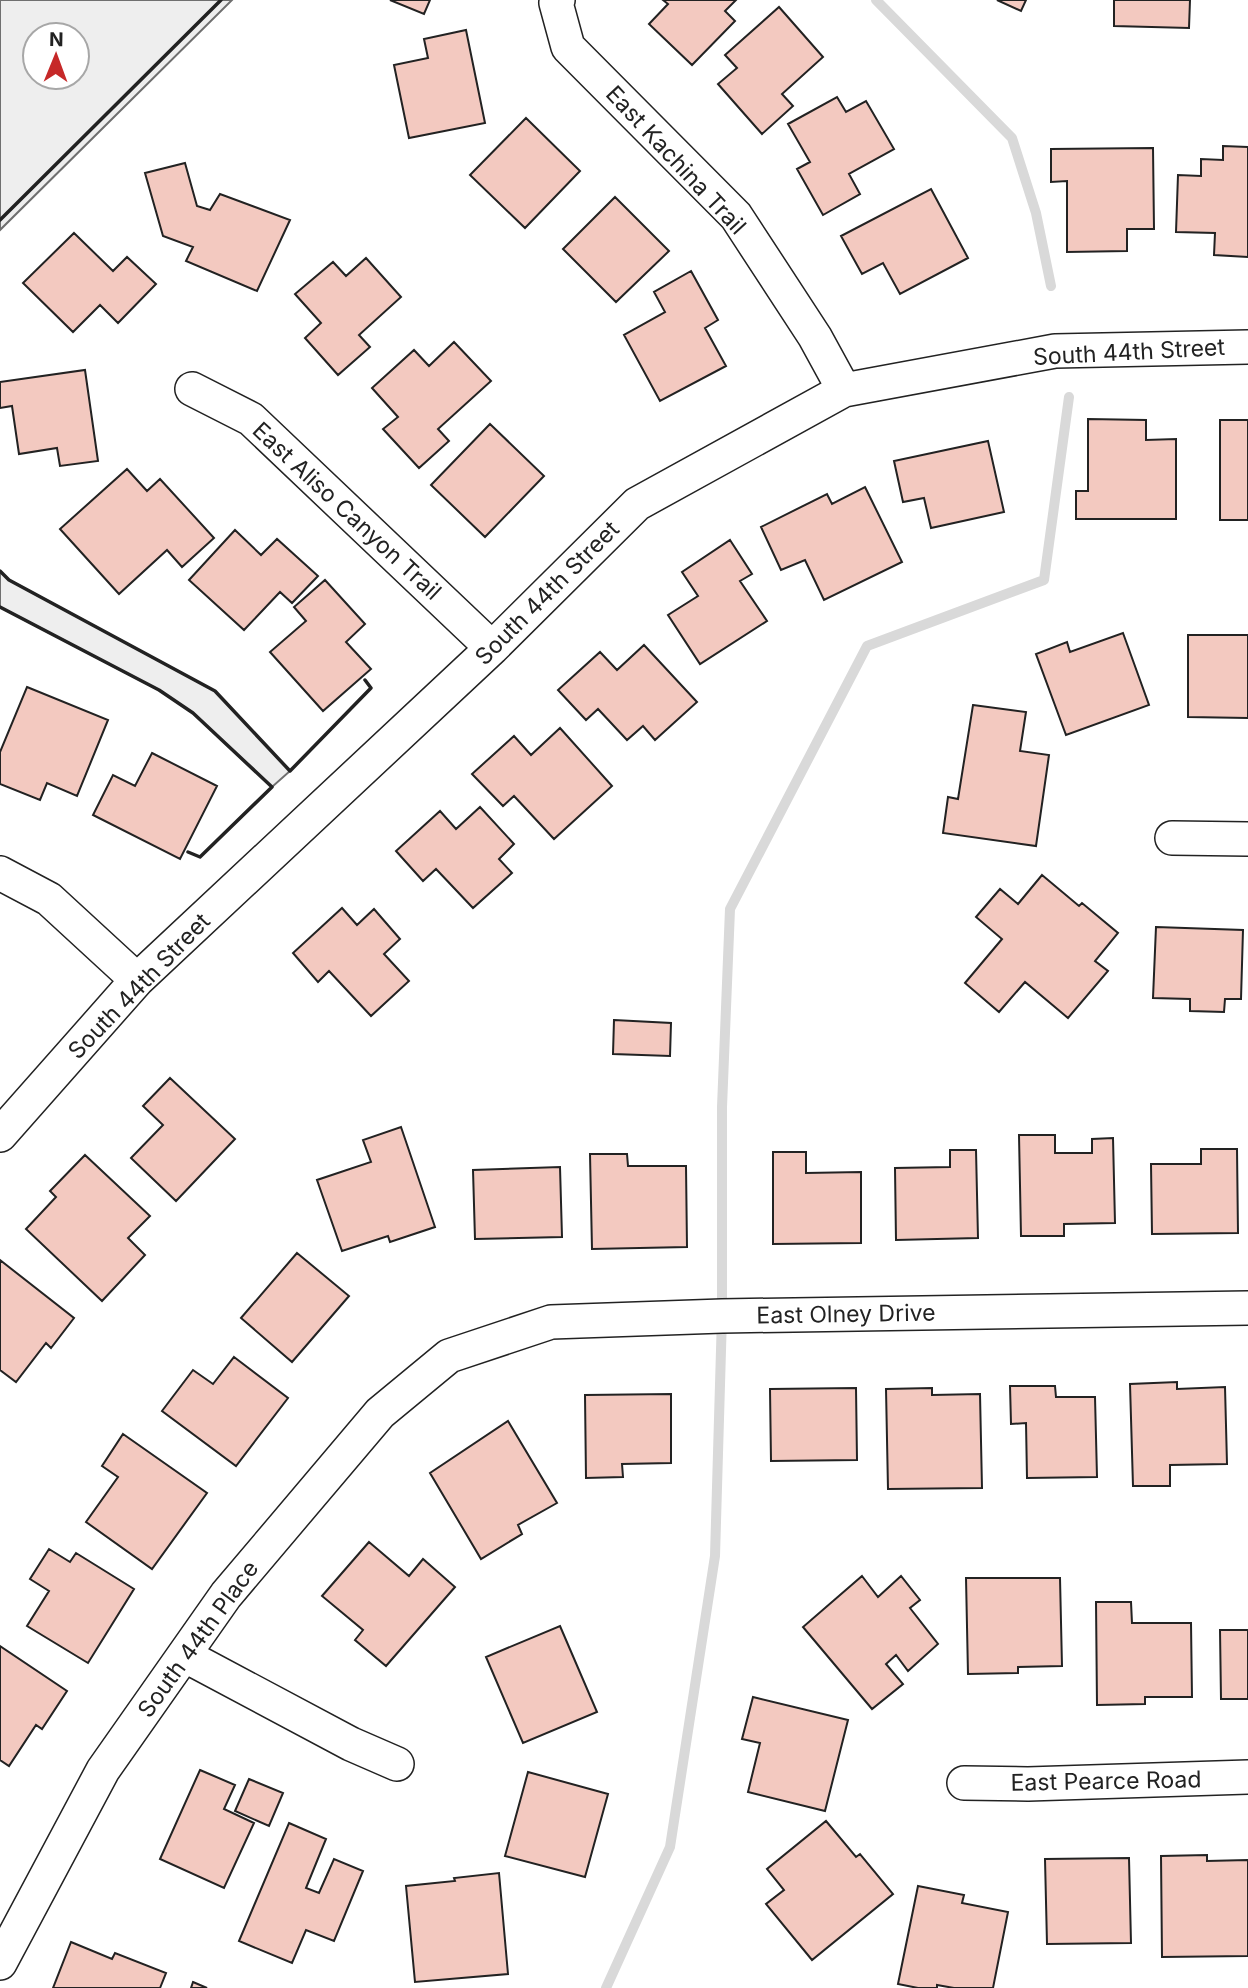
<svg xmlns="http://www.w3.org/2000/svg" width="1248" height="1988" font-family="Inter,sans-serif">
	<rect width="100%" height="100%" fill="#fff"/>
	<!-- green -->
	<path fill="#eee" stroke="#6f6f6f" stroke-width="2" fill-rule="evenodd" d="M0,0H232L0,230ZM77,35V77H35V35Z
		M0,571L9,580L215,691L290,771L272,787L193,713L159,690L0,607Z"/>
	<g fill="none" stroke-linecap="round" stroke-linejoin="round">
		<!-- stream -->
		<path stroke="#d9d9d9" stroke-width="10" d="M876,0L1012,138L1036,213L1051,286
			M606,1988L670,1847L715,1556L722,1316V1107L730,909L867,646L1044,580L1069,397"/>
	</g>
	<!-- building -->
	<path fill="#f3c9c0" stroke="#222" stroke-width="2" d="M390,0H430L424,14Z
		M663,0H736L725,11L735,21L692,65L649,24L668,4Z
		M997,0H1026L1021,11Z
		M1114,0H1190L1189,28L1114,26Z
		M779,7L823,57L782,94L793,106L762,134L718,84L737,68L725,55Z
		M466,30L485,123L409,138L394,65L428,58L424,39Z
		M837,97L846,112L866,101L894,149L849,174L860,194L823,215L797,169L810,162L788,124Z
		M526,118L580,171L525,228L470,175Z
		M1223,146L1248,147V257L1214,255L1215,233L1176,232L1178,175L1201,176V159L1223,160Z
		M1153,148L1154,229H1127V251L1067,252V181L1051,182V149Z
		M185,163L197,206L210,210L220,194L290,220L257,291L186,261L193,247L163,236L145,173Z
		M931,189L968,258L900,294L883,263L862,274L841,236Z
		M615,197L669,251L616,302L563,249Z
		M74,233L113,271L127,257L156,284L118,323L100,305L73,332L23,283Z
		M366,258L401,297L359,335L370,347L338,375L305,338L321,323L295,294L333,262L346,276Z
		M691,271L718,320L705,328L726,366L660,401L624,335L665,312L654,292Z
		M454,342L491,381L438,429L449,441L419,468L383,429L398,417L372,388L414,350L429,366Z
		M85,370L98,461L60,466L57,448L19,454L12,406L0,408V382Z
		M1088,419L1146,420V440L1176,439V519H1076V491H1088Z
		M1220,420H1248V520H1220Z
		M490,424L544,476L485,537L431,485Z
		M988,441L1004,512L931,528L924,498L903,502L894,461Z
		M127,469L147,491L160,479L214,538L182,567L167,550L119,594L60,529Z
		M865,487L902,562L824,600L805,560L781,570L761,527L827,494L832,504Z
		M235,530L261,555L277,539L318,576L292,603L280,592L244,630L189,580Z
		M730,540L752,574L740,581L767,621L700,664L668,615L698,596L682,572Z
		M325,580L365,624L346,642L371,669L323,711L270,652L306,621L294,607Z
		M1123,633L1149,705L1066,735L1036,654L1067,642L1070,652Z
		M1188,635H1248V718L1188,717Z
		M644,645L697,702L655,740L643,726L627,740L598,709L586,720L558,690L600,652L617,670Z
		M27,687L108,720L77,796L47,783L40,800L0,784V752Z
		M973,705L1026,712L1020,751L1049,755L1036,846L943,833L948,797L958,799Z
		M560,728L612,786L554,839L514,796L503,806L472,774L514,736L531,755Z
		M152,753L217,786L180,859L93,815L113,775L135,786Z
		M480,807L514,844L499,859L512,873L473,908L436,869L423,881L396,851L440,811L456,829Z
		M1042,875L1079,906L1082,903L1118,933L1095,961L1108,971L1068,1018L1025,982L999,1012L965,983L1002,939L976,917L1000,889L1018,904Z
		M342,908L357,925L374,909L400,939L384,954L409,981L371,1016L329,971L318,982L293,953Z
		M1156,927L1243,930L1241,999H1225L1224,1012L1190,1011V999L1153,998Z
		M614,1020L671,1023L670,1056L613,1054Z
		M170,1078L235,1139L176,1201L131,1158L163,1125L143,1106Z
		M401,1127L435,1227L390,1242L388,1236L342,1251L317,1180L371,1162L363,1140Z
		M1019,1135H1055V1153H1092V1139L1113,1138L1115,1223L1064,1224V1236H1021Z
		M1201,1149H1237L1238,1233L1152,1234L1151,1164H1201Z
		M950,1150H976L978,1238L896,1240L895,1168L950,1167Z
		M773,1152H806V1173L861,1172V1243L773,1244Z
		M590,1154H627L628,1166H686L687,1247L592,1249Z
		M85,1155L150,1216L128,1238L145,1255L102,1301L26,1229L56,1197L50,1191Z
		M560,1167L562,1237L475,1239L473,1170Z
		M297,1253L349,1296L292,1362L241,1318Z
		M0,1260L74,1318L51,1348L46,1343L16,1382L0,1370Z
		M234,1357L288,1398L236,1466L162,1411L193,1370L213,1384Z
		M1177,1382V1389L1225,1387L1227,1464L1170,1465V1486H1133L1130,1384Z
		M1010,1386H1055L1056,1397H1095L1097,1477L1027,1478L1026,1423L1011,1424Z
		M856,1388L857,1460L771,1461L770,1389Z
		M932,1388V1395L980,1394L982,1488L888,1489L886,1389Z
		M671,1394V1463L622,1464L623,1477L586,1478L585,1395Z
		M508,1421L557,1503L518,1525L522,1534L481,1559L430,1473Z
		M123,1434L207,1493L152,1569L86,1522L118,1477L102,1466Z
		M369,1542L409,1576L423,1559L455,1587L386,1666L355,1640L363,1630L322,1596Z
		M49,1549L70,1562L76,1553L134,1589L88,1663L27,1626L49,1591L30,1579Z
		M862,1576L878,1597L901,1576L920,1600L910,1608L938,1644L908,1671L896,1655L886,1664L903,1684L872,1709L803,1627Z
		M966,1578H1060L1062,1666L1018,1667V1673L968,1674Z
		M1096,1602H1131L1132,1623H1191L1192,1697H1145V1704L1097,1705Z
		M560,1626L597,1712L523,1743L486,1657Z
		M1220,1630H1248V1699H1221Z
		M0,1646L67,1691L42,1729L36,1725L9,1766L0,1760Z
		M753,1697L848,1720L825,1811L748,1792L760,1743L742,1739Z
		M200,1770L235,1785L224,1809L254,1823L224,1888L160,1859Z
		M528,1772L608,1794L585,1877L505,1856Z
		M249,1779L283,1793L269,1826L235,1811Z
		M826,1821L856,1857L860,1854L893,1894L812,1960L766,1904L784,1890L767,1869Z
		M289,1823L326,1839L306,1888L319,1893L334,1859L363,1871L334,1941L306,1930L292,1963L239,1941Z
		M1207,1855V1861L1248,1860V1956L1162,1957L1161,1856Z
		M1129,1858L1131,1943L1047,1944L1045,1859Z
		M499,1873L508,1974L415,1982L406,1886L455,1881L454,1878Z
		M918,1886L964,1895L962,1903L1008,1912L993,1988H954L937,1985V1988H918L898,1984Z
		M71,1942L112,1959L115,1953L166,1973L160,1988H53Z
		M193,1982L207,1988H191Z"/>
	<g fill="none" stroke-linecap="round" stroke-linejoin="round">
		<!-- minor casing -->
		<g stroke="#222" stroke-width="36">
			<path id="minor" d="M558,0L556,3L568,47L736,216L815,337L844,390
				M192,389L251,419L492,648
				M1172,838L1248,839
				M0,873L49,899L137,980
				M0,1135L137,980L492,648L637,504L844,390L1055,351L1248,347
				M184,1655L351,1744L397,1764
				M964,1783L1028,1784L1248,1777
				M0,1963L103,1770L226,1595L380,1413L449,1356L551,1322L722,1316L1248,1308"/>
		</g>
		<!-- minor -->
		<use href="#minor" stroke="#fff" stroke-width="33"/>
		<!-- wall -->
		<path stroke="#222" stroke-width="3.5" d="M0,220L221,0
			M0,571L9,580L215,691L290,771L371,688L365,680
			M0,607L159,690L193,713L272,787L200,857L188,852"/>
	</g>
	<g text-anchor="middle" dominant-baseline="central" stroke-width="5" stroke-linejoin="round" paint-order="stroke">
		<!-- street labels -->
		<g font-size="23" fill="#222" stroke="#fff">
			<text transform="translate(676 160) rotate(47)">East Kachina Trail</text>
			<text transform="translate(1129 352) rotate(-3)">South 44th Street</text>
			<text transform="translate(347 511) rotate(43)">East Aliso Canyon Trail</text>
			<text transform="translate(547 593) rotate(-45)">South 44th Street</text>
			<text transform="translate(139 986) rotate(-46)">South 44th Street</text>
			<text transform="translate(846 1314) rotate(-1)">East Olney Drive</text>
			<text transform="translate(198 1639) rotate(-54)">South 44th Place</text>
			<text transform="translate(1106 1781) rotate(-1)">East Pearce Road</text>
		</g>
	</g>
	<!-- north arrow -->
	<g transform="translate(56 56) rotate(1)"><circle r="33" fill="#ffffff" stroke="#a7a7a7" stroke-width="2"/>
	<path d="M0-5L12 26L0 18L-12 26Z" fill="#c62828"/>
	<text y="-10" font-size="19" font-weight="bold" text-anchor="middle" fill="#222222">N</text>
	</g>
</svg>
